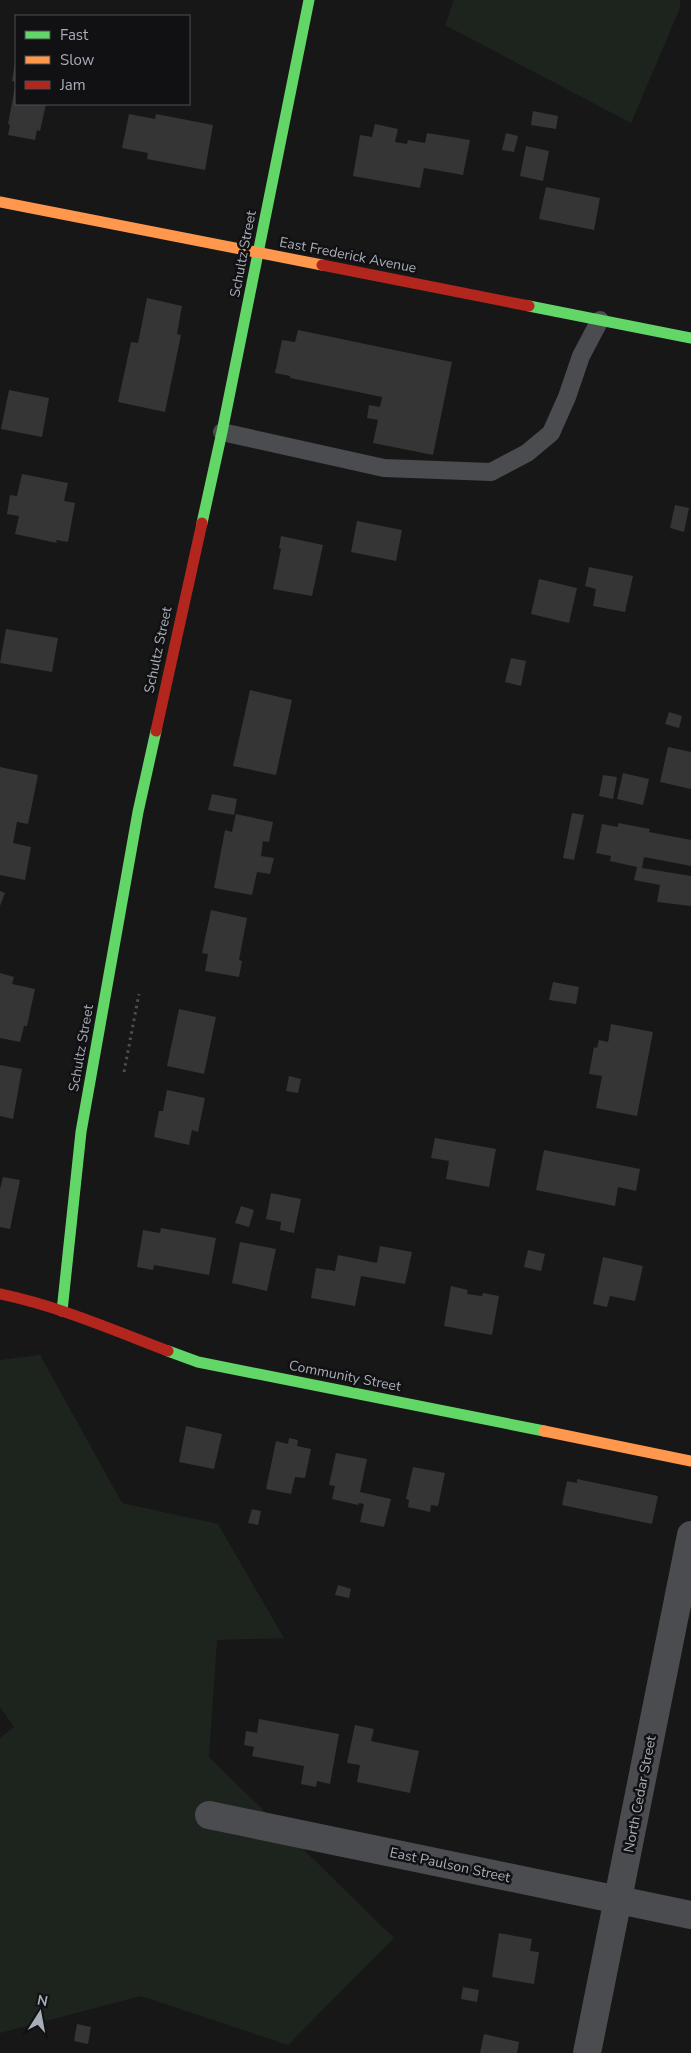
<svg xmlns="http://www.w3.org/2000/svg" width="691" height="2053" font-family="'Nunito Sans',sans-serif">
	<rect width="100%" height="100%" fill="#171717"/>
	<!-- green -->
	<path fill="#1d241e" d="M454,0H680V8L631,123L445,25Z
		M40,1355L122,1503L218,1524L284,1638L217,1640L209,1757L394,1938L288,2045L141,1996L0,2033V1738L14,1727L0,1707V1360Z"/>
	<!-- building -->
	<path fill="#353536" d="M15,62H16V82L12,81Z
		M15,87L16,104H46L40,131L37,130L35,140L8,135L10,125L8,124Z
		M533,111L558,116L556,129L531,125Z
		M129,114L155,119L156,114L213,125L205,170L147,159L148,153L122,148Z
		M375,124L398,129L395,142L407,144L408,140L425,143L427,133L470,140L463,175L424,168L420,188L353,176L360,135L372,137Z
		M506,133L518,136L514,152L502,150Z
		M526,146L549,151L543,181L520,176Z
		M546,187L600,198L594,230L539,219Z
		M147,298L182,306L177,334L181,335L165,412L118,402L131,342L138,343Z
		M298,330L452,362L433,455L373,443L378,420L367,418L369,405L380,407L382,397L290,378V376L275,373L282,340L295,342Z
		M9,390L49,398L42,437L1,429Z
		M22,474L68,483L64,501L75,503L68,542L56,540L57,543L15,534L19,516L7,514L10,495L17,496Z
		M675,505L689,508L684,532L670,528Z
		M357,521L402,530L396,561L351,552Z
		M281,536L323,545L312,596L273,589L281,549L279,548Z
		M589,567L633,576L625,612L593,606L596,589L585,586Z
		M539,579L577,588L569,623L531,614Z
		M6,629L58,638L52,672L0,663Z
		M511,658L526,661L521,686L505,682Z
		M250,690L292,700L276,775L233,766Z
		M669,712L682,716L679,728L665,724Z
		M668,747L691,752V789L660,782Z
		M0,767L38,775L28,824L17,822L13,843L31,847L25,880L0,875Z
		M623,773L649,779L643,805L617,799Z
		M603,775L617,777L613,799L599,796Z
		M212,794L237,799L234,815L208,810Z
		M572,813L584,815L574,860L563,858Z
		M236,814L273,822L269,842L263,841L261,856L274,858L270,874L257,872L252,895L214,888L225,830L232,832Z
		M618,823L650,829L649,832L691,840V866L644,857L642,868L691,876V906L657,902L660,885L634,880L637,867L610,861L611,856L596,853L602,824L618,827Z
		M0,891L5,893L0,906Z
		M211,910L247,918L239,960L242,961L239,977L205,971L208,954L202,953Z
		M0,973L14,977L12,984L35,989L27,1026H24L20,1042L0,1038Z
		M553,982L579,987L576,1004L549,1000Z
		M179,1009L216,1017L204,1074L167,1066Z
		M611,1024L653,1032L637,1116L596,1108L602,1076L589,1074L594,1047L597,1048L599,1040L608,1042Z
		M0,1065L22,1069L13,1119L0,1116Z
		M289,1076L301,1079L298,1093L286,1091Z
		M167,1090L205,1098L198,1132L192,1130L189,1145L154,1137L159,1111H163Z
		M435,1138L496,1149L489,1187L446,1179L449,1161L431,1158Z
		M544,1150L640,1169L636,1191L618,1187L615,1206L536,1190Z
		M3,1177L20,1180L10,1229L0,1227V1189Z
		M271,1193L301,1199L294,1233L280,1230L281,1222L266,1219Z
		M241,1206L254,1210L249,1227L235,1223Z
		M161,1228L216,1238L209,1275L154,1265L153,1270L137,1267L143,1230L160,1233Z
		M240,1242L276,1249L267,1291L232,1283Z
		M380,1246L412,1252L405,1284L361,1276L355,1306L311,1298L316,1268L335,1271L338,1255L377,1263Z
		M528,1250L545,1254L541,1271L524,1267Z
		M603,1257L643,1266L635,1301L610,1296L607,1307L593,1304Z
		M451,1286L468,1290L467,1294L482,1296L483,1293L499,1296L492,1335L444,1326Z
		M186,1426L222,1434L214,1469L179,1462Z
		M289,1438L298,1440L297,1446L311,1449L305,1478L295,1477L291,1494L266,1489L276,1441L288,1444Z
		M336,1453L367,1459L360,1492L391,1499L384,1527L360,1522L364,1504L359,1503L358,1505L332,1499L335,1486L329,1485Z
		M413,1467L445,1473L438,1506L431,1505L430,1512L408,1507L409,1500L406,1499Z
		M577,1479L658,1496L652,1524L562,1505L567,1481L577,1483Z
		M252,1509L261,1511L258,1525L248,1523Z
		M338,1585L351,1589L349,1598L335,1595Z
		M259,1719L339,1734L330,1784L317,1781L316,1787L301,1784L304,1766L252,1756L254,1747L244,1745L246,1731L257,1733Z
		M355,1725L374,1729L371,1741L419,1751L410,1793L357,1782L360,1765L347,1763Z
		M499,1933L532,1939L530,1951L539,1952L534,1984L492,1977Z
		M463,1987L479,1990L477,2002L461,1999Z
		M77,2024L91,2027L88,2044L74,2041Z
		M484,2034L519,2042L517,2053H480Z"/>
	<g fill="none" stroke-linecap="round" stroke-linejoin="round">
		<!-- path -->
		<path stroke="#4d4e52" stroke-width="3" stroke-dasharray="2.5 4" stroke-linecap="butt" d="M124,1072L139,994"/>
		<!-- lane -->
		<path stroke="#4b4c50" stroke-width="18" d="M222,432L384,468L491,472L527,453L551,433L567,397L581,356L600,320"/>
		<!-- street -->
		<path stroke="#4b4c50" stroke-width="28" d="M209,1815L691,1915
			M587,2053L691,1535"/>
		<!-- fast -->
		<path stroke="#63d668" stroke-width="11" d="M529,306L691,338
			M202,523L222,432L309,0
			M62,1311L81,1132L138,812L156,731
			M168,1351L198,1362L544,1431"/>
		<!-- slow -->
		<path stroke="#ff974d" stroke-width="11" d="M0,202L322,265
			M544,1431L691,1461"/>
		<!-- jam -->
		<path stroke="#b3261e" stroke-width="11" d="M322,265L529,306
			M156,731L202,523
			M0,1294C58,1306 113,1330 168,1351"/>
	</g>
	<g text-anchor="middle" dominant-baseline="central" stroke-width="5" stroke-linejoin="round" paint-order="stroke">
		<!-- street labels -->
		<g font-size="14" fill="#a8adb8" stroke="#111113">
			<text transform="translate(243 254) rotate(-79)">Schultz Street</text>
			<text transform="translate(348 255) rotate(11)">East Frederick Avenue</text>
			<text transform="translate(158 650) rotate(-78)">Schultz Street</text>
			<text transform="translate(81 1048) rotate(-80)">Schultz Street</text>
			<text transform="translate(345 1376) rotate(11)">Community Street</text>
			<text transform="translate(640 1794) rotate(-79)">North Cedar Street</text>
			<text transform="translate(450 1865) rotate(12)">East Paulson Street</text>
		</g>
	</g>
	<!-- legend -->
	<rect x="15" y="15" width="175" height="90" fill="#111113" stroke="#4d4f55"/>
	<rect x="25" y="31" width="25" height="8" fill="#63d668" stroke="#4d4f55"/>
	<text x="60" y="40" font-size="15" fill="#a8adb8">Fast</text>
	<rect x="25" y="56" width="25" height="8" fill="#ff974d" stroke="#4d4f55"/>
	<text x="60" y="65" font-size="15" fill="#a8adb8">Slow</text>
	<rect x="25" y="81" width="25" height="8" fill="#b3261e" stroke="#4d4f55"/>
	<text x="60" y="90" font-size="15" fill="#a8adb8">Jam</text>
	<!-- north arrow -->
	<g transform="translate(40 2013) rotate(11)" stroke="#111113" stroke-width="4" paint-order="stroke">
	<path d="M0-4L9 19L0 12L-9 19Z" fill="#a8adb8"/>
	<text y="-8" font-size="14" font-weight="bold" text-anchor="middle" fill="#a8adb8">N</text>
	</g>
</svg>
